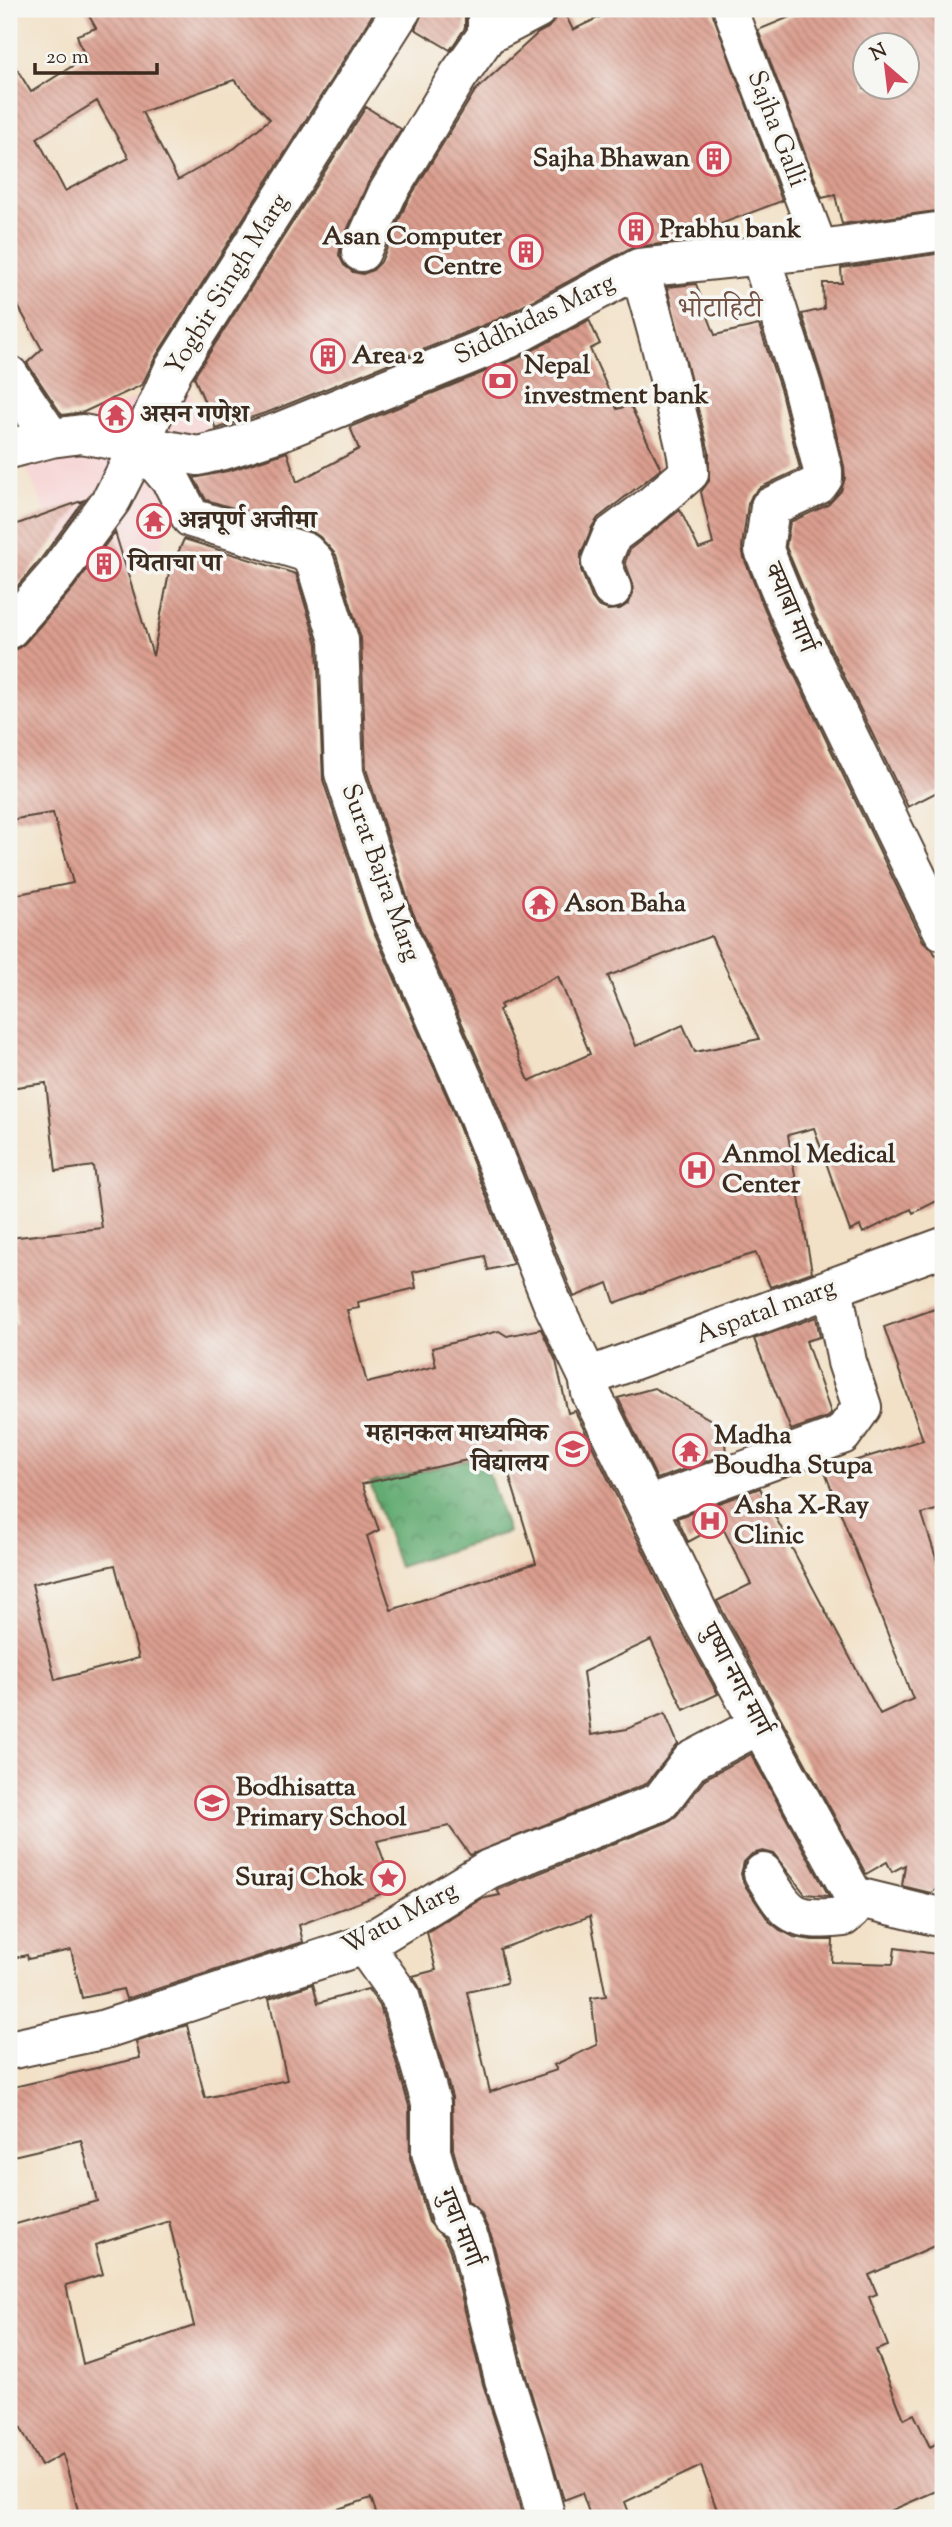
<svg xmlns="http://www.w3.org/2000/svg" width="952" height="2527" font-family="'Sorts Mill Goudy','Noto Serif Devanagari',serif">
	<defs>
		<pattern id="forest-crowns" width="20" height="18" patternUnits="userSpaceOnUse" patternTransform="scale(1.75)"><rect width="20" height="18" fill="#63ab72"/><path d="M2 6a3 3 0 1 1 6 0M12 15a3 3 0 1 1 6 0" fill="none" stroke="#538b5d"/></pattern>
		<pattern id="building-back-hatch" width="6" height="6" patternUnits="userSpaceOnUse" patternTransform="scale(1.75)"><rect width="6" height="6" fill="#db9e8f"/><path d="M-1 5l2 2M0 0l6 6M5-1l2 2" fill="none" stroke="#b38174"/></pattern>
	</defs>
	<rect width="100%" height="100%" fill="#f6f6f2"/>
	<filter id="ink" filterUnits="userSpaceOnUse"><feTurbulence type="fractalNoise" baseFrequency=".0143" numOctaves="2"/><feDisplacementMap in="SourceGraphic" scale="14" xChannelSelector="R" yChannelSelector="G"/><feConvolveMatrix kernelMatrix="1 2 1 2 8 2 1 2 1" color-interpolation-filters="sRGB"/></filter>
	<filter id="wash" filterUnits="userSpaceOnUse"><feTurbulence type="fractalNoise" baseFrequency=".00686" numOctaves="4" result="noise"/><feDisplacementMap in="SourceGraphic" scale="28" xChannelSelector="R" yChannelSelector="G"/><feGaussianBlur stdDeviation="1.57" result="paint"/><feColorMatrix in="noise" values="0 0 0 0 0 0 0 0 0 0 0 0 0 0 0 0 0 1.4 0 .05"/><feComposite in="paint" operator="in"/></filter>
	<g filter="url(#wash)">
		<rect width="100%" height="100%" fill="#f2e1c7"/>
		<!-- built -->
		<path fill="#f7cfd0" d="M171,382L186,385L215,440L172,482L170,517L162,545L147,569L83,596L12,436L53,430L85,421Z"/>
		<!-- forest -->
		<path fill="url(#forest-crowns)" stroke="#4f6a48" stroke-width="2" d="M483,1457L508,1532L399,1567L370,1483Z"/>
		<g id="blocks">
			<!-- building -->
			<path fill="url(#building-back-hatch)" fill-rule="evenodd" d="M85,9H376L155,358L142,385L84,412L62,415L27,363L42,349L9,290V56L31,92L85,58L77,35L96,28ZM234,80L270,119L235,148L178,180L142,112ZM97,101L129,158L65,191L37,138Z
				M424,9H465V28L450,50L415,29Z
				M616,9H711L782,201L680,239L681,242L632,247L499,319L271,411L216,429L194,377L366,107L401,129L368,183L341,244L339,255L344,265L353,272L363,274L373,270L381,262L406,204L475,91L538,33L548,28L563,10L573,30Z
				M809,9H943V210L842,224L835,195L822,198L758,30ZM864,46H906V88H864Z
				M943,253V789L908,807L814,614L786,547L790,522L828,505L841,491L845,478L844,466L823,381L802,314L824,309L823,283H842L841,268Z
				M696,284L715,335L759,325L781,392L800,469L761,487L752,495L748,504L742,547L744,558L774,632L923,941L933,950L943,971V1198L913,1213L911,1209L863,1233L860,1226L850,1231L814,1128L788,1135L812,1272L770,1287L756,1253L713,1266L615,1303L608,1283L574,1297L488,1082L410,906L366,769L361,639L336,555L320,537L311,531L206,500L194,478L232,470L287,452L297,482L359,449L350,427L516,359L589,320L600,344L590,349L617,409L630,405L661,469L598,518L592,527L581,554V570L592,598L598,606L608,610L620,609L629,603L633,593L632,581L625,562L630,549L680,510L699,549L713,544L701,492L709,481V452L667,287ZM711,936L759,1039L695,1052L683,1025L636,1046L608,976ZM558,976L590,1054L529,1081L499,1010L502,1008L500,1005Z
				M84,500L40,560L9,596V527Z
				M115,532L153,656L171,562H174L184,539L296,574L317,644L323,780L370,923L448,1099L513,1264L488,1270L485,1256L413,1272L416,1288L358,1302L359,1308L347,1310L367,1383L436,1366L432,1348L499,1331L507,1336L541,1329L556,1361L568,1413L575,1411L681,1628L718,1694L684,1710L651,1640L583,1672L591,1735L627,1729L665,1713L678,1744L646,1784L470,1855L449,1826L377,1841L394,1889L299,1925L303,1942L126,1999L123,1989L82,1998L71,1950L28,1959L27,1955L9,1959V1326L17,1324L9,1238L102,1228L93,1166L56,1171L46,1083L9,1088V896L73,883L53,813L9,820V650L17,649L25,643L73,588ZM502,1452L536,1563L391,1610L367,1536L379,1530L362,1484ZM115,1565L139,1658L55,1680L32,1584Z
				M943,1306V1508L922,1514L943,1580V1885L931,1893L902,1886L905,1865L892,1872L887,1862L866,1874L717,1601L751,1584L721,1524L688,1542L677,1518L760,1488L880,1714L913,1699L824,1470L923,1440L884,1327Z
				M816,1317L820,1337L806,1341L831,1413L828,1417L791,1430L754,1339Z
				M654,1388L713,1421L721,1431L725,1442L726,1454L657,1479L618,1398Z
				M751,1754L829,1896L805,1894L774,1854L763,1851L752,1854L744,1862L741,1874L744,1884L769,1921L780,1930L794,1937L812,1940H833L832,1962L893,1964L895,1948L943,1955V2242L869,2275L877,2294L869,2297L888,2346L876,2350L904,2419L914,2414L930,2447L943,2440V2488L874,2518H720L701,2466L625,2502L631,2518H591L582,2493L564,2500L525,2373L492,2238L481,2213L468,2201L453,2149L452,2097L421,1990L413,1976L436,1970L427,1932L481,1899L500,1895L497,1890L499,1889L668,1822L677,1815L706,1778ZM590,1916L606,1996L591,1998L597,2045L554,2065L557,2070L490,2092L467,1992L507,1983L500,1949Z
				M313,1984L318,2003L368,1989L380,2006L409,2106L410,2158L429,2222L444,2238L450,2250L483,2384L508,2461L522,2515L513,2518H378L371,2498L311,2518H80L63,2454L41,2466L9,2406V2226L97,2201L81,2140L9,2157V2088L140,2058L136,2042L187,2025L205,2098L287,2080L269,1999ZM169,2221L194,2326L83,2364L66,2285L103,2274L95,2245Z"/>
		</g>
	</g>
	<g filter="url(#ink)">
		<use href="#blocks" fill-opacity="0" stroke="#564537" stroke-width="2"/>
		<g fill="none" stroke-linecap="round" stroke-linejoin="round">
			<!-- pedestrian casing -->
			<g stroke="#564537" stroke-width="37">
				<path id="pedestrian" d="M730,9L821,249"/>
			</g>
			<!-- minor casing -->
			<g stroke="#564537" stroke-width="42">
				<path id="minor" d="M487,35L537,9
					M361,252L387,194L458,76L487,35V9
					M760,255L802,386L823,471V478L818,485L770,507L764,550L794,623L943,931
					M9,375L51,438
					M140,444L172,482L191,518L305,552L315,562L339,640L344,773L390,914L468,1091L552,1302L588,1377L591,1393L701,1618L852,1893L861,1898L943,1918
					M9,449L51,438L82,434L198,456L227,449L279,432L508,339L639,268L821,249L943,231
					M612,589L601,562L612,535L651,506L689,473C688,450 681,431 676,409C666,362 653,315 639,268
					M9,629L57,574L112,499L140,444L173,370L402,9
					M588,1377L943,1247
					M647,1506L842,1435L862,1407L847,1362L833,1287
					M763,1873C789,1916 792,1922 843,1917L852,1909V1893
					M364,1945L400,1996L431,2103V2152L450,2216L461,2222L471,2243L504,2379L529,2455L546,2518
					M9,2050L102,2030L364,1945L489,1869L660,1802L691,1761L759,1725"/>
			</g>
			<!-- pedestrian -->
			<use href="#pedestrian" stroke="#fff" stroke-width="33"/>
			<!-- minor -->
			<use href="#minor" stroke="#fff" stroke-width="38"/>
		</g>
	</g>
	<!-- icons -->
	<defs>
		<g id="building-ring" transform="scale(1.75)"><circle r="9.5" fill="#f6f6f2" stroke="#d1495b" stroke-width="1.5"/><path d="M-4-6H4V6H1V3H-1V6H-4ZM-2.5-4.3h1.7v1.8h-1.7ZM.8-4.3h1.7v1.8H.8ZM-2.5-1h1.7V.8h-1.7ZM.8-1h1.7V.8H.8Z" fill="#d1495b"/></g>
		<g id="bank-ring" transform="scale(1.75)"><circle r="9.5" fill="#f6f6f2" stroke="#d1495b" stroke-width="1.5"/><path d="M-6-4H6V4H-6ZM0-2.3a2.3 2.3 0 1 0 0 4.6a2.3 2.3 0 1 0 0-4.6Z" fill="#d1495b"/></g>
		<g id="temple-ring" transform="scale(1.75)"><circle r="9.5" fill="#f6f6f2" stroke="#d1495b" stroke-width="1.5"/><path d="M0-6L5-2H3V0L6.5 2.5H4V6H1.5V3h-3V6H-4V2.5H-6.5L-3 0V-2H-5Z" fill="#d1495b"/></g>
		<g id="hospital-ring" transform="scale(1.75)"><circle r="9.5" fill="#f6f6f2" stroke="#d1495b" stroke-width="1.5"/><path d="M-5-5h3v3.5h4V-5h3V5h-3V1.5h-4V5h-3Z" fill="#d1495b"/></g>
		<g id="school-ring" transform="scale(1.75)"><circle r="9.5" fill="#f6f6f2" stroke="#d1495b" stroke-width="1.5"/><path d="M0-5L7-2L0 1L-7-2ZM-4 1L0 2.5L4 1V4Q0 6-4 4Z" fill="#d1495b"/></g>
		<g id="sight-ring" transform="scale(1.75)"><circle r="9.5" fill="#f6f6f2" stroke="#d1495b" stroke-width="1.5"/><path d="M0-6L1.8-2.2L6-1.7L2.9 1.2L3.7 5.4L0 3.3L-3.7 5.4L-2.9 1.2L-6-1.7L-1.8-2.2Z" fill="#d1495b"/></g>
	</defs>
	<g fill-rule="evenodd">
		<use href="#building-ring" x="714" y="159"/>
		<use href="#building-ring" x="636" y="230"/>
		<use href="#building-ring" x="526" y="252"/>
		<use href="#building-ring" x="328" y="356"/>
		<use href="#bank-ring" x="500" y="381"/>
		<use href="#temple-ring" x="116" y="415"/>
		<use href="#temple-ring" x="154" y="521"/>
		<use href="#building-ring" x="104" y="564"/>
		<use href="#temple-ring" x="540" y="904"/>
		<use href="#hospital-ring" x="697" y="1170"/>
		<use href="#school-ring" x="573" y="1449"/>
		<use href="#temple-ring" x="690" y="1451"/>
		<use href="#hospital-ring" x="710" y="1521"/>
		<use href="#school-ring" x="212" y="1803"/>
		<use href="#sight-ring" x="388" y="1878"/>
	</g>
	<g text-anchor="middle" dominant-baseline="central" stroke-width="7" stroke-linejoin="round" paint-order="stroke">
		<!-- street labels -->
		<g font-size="26" fill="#3b2a1e" stroke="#f6f6f2">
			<text transform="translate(776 129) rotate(69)">Sajha Galli</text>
			<text transform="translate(228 285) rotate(-58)">Yogbir Singh Marg</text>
			<text transform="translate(535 320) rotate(-26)">Siddhidas Marg</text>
			<text transform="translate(789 608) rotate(67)">क्याबा मार्ग</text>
			<text transform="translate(380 873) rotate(70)">Surat Bajra Marg</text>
			<text transform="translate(766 1312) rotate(-20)">Aspatal marg</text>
			<text transform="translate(735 1680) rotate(62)">पुष्पा नगर मार्ग</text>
			<text transform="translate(400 1919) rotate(-28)">Watu Marg</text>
			<text transform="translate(459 2228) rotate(68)">गुचा मार्गा</text>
		</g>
		<!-- poi labels -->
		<g font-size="26" font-weight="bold" fill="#3b2a1e" stroke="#f6f6f2" text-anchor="start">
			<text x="690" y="159" text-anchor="end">Sajha Bhawan</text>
			<text x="660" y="230">Prabhu bank</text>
			<text x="502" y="237" text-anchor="end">Asan Computer<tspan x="502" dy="30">Centre</tspan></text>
			<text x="352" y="356">Area 2</text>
			<text x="524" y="366">Nepal<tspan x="524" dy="30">investment bank</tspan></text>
			<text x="140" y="415">असन गणेश</text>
			<text x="178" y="521">अन्नपूर्ण अजीमा</text>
			<text x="128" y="564">यिताचा पा</text>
			<text x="564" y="904">Ason Baha</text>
			<text x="722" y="1155">Anmol Medical<tspan x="722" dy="30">Center</tspan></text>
			<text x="548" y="1434" text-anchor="end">महानकल माध्यमिक<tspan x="548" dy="30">विद्यालय</tspan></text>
			<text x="714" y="1436">Madha<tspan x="714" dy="30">Boudha Stupa</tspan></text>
			<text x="734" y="1506">Asha X-Ray<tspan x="734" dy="30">Clinic</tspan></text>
			<text x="236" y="1788">Bodhisatta<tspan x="236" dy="30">Primary School</tspan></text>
			<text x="364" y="1878" text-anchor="end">Suraj Chok</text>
		</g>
		<!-- neighbourhood labels -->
		<g font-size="28" fill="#735346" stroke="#f6f6f2">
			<text x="720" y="310">भोटाहिटी</text>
		</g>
	</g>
	<!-- margin -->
	<rect width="952" height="2527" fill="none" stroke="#f6f6f2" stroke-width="35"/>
	<!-- north arrow -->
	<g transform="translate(886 66) rotate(332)"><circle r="33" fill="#f6f6f2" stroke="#aba49d" stroke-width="2"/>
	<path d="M0-5L12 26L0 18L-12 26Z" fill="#d1495b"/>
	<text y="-10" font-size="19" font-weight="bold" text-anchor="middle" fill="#3b2a1e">N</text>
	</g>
	<!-- scale -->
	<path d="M35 63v10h122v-10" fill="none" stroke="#3b2a1e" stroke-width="3.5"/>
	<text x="46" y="63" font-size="21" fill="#3b2a1e" stroke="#f6f6f2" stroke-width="5" paint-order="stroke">20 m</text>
</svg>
